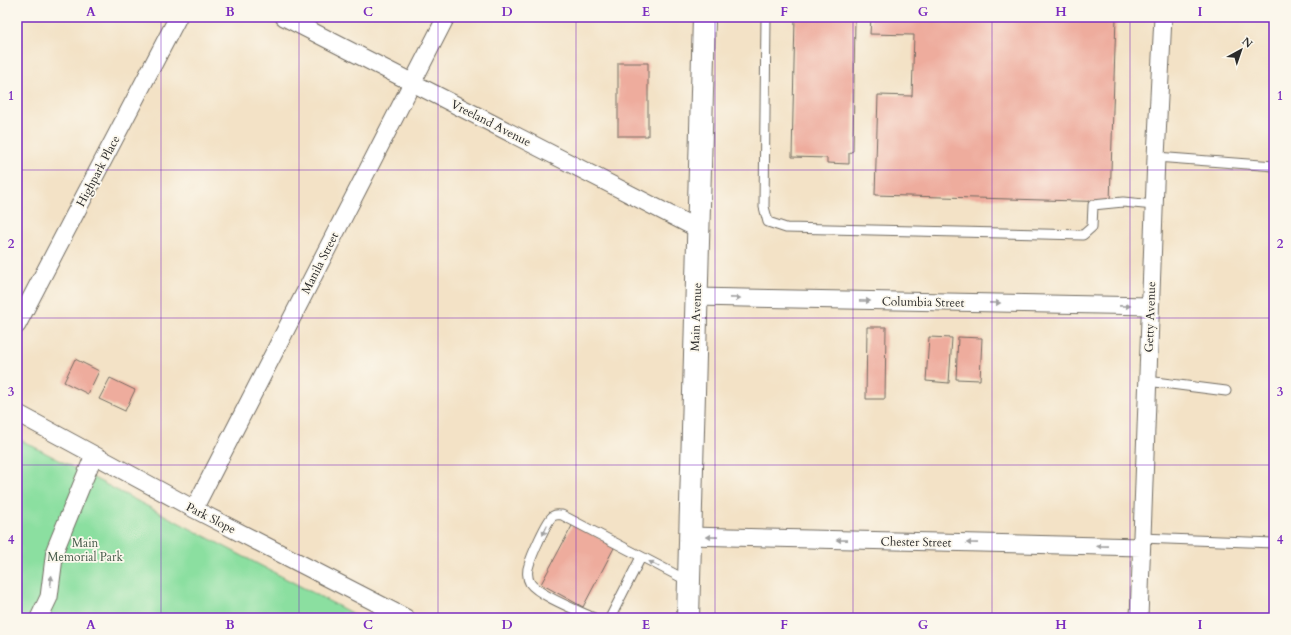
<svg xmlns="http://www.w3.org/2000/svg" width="1291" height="635" font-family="Cardo,serif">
	<rect width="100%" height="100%" fill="#fbf7ec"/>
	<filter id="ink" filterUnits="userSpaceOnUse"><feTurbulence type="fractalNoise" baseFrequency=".025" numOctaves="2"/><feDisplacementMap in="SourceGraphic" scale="8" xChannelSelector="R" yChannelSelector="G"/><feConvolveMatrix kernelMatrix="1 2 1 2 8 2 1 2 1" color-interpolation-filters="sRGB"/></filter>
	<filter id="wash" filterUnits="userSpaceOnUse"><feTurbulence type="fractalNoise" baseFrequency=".012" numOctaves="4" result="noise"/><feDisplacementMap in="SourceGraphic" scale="16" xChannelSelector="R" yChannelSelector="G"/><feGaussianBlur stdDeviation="0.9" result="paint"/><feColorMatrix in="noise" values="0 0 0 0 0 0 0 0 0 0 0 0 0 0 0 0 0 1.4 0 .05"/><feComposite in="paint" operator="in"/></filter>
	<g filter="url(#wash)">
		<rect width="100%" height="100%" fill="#f3e2c6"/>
		<!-- green -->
		<path fill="#8bdfa0" stroke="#5b8566" d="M17,438L361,618H17Z"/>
		<g id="blocks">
			<!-- building -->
			<path fill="#eeac9d" d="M795,17H855L853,151L849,153V164L827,163V158L792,157Z
				M871,17H1116L1110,202L875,195L878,95L912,96L914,35L870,34Z
				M618,63H648V136H618Z
				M867,327H886L885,399H866Z
				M929,337L952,338L949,383L926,381Z
				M958,337L982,338L980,380L956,379Z
				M75,359L99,371L88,394L64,382Z
				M110,378L135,390L125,411L99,399Z
				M573,524L615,546L583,607L541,584Z"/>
		</g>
	</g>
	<g filter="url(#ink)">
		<use href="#blocks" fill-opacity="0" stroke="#716b61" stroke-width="1"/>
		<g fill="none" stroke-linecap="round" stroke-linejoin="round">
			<!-- service casing -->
			<g stroke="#716b61" stroke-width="11">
				<path id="service" d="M766,17L764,207L768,222L786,228L1083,235L1092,227L1093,205L1123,202L1154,205
					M1156,157L1274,166
					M1147,381L1226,391
					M1141,538L1274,543
					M594,618C579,611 538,595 530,583C527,578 527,570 529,565C531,557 547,520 553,516C556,514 559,515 562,515L688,581
					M610,618L641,557"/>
			</g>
			<!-- minor casing -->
			<g stroke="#716b61" stroke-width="19">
				<path id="minor" d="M284,17L698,229
					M696,297L1150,306
					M17,325L178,17
					M17,413L194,509L406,618
					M194,509L446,17
					M690,536L1141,547
					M39,618L49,597L55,550L94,455
					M1139,618L1156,157L1163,17"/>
			</g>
			<!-- primary casing -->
			<g stroke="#716b61" stroke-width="24">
				<path id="primary" d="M688,618L704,17"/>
			</g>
			<!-- service -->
			<use href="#service" stroke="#fff" stroke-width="9"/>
			<!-- minor -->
			<use href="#minor" stroke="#fff" stroke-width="17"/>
			<!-- primary -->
			<use href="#primary" stroke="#fff" stroke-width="22"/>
		</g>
		<!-- one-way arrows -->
		<defs><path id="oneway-solid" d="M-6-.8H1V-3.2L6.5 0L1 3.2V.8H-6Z"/></defs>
		<g fill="#a0a0a0">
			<use href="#oneway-solid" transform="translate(735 298) rotate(1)"/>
			<use href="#oneway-solid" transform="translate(865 301) rotate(1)"/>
			<use href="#oneway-solid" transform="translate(995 303) rotate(1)"/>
			<use href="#oneway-solid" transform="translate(1125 306) rotate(1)"/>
			<use href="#oneway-solid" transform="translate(545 530) rotate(115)"/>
			<use href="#oneway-solid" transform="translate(712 537) rotate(-179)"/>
			<use href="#oneway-solid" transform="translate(842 540) rotate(-179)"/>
			<use href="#oneway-solid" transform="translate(972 543) rotate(-179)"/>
			<use href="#oneway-solid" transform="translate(1102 546) rotate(-179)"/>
			<use href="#oneway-solid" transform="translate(654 564) rotate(-152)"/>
			<use href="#oneway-solid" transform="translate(51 581) rotate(-83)"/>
		</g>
	</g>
	<!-- grid -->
	<path fill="none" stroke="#7b2cbf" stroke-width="1" stroke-opacity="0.55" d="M161,17V618M299,17V618M438,17V618M576,17V618M715,17V618M853,17V618M992,17V618M1130,17V618M17,170H1274M17,318H1274M17,465H1274"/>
	<g text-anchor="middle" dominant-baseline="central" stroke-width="3.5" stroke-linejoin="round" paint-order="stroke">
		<!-- street labels -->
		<g font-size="12" fill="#2b2b2b" stroke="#fbf7ec">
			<text transform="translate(491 123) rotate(27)">Vreeland Avenue</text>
			<text transform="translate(98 171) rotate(-62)">Highpark Place</text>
			<text transform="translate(320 263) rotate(-63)">Manila Street</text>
			<text transform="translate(923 302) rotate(1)">Columbia Street</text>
			<text transform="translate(696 317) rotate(-88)">Main Avenue</text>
			<text transform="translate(1150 317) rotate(-88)">Getty Avenue</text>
			<text transform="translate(211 518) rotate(27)">Park Slope</text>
			<text transform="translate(916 542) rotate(1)">Chester Street</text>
		</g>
		<!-- park labels -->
		<g font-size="12" fill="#435848" stroke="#fbf7ec">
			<text x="85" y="543">Main<tspan x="85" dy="14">Memorial Park</tspan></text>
		</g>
	</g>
	<!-- margin -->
	<rect width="1291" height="635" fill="none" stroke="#fbf7ec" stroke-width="44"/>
	<!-- north arrow -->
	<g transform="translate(1241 50) rotate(40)" stroke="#fbf7ec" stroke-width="3" paint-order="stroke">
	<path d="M0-3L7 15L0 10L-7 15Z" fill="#2b2b2b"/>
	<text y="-6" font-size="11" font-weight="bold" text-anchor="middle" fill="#2b2b2b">N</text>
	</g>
	<rect x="22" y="22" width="1247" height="591" fill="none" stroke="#7b2cbf" stroke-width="1.5"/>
	<g font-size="13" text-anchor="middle" font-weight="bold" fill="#7b2cbf">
		<text x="91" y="16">A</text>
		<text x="230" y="16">B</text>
		<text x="368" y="16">C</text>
		<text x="507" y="16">D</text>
		<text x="646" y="16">E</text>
		<text x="784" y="16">F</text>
		<text x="923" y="16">G</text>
		<text x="1061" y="16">H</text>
		<text x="1200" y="16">I</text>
		<text x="11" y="100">1</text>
		<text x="1280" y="100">1</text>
		<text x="11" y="248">2</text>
		<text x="1280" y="248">2</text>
		<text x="11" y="396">3</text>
		<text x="1280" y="396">3</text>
		<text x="11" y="544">4</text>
		<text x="1280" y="544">4</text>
		<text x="91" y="629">A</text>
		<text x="230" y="629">B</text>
		<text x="368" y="629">C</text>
		<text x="507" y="629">D</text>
		<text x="646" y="629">E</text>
		<text x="784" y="629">F</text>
		<text x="923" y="629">G</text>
		<text x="1061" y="629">H</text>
		<text x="1200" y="629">I</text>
	</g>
</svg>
